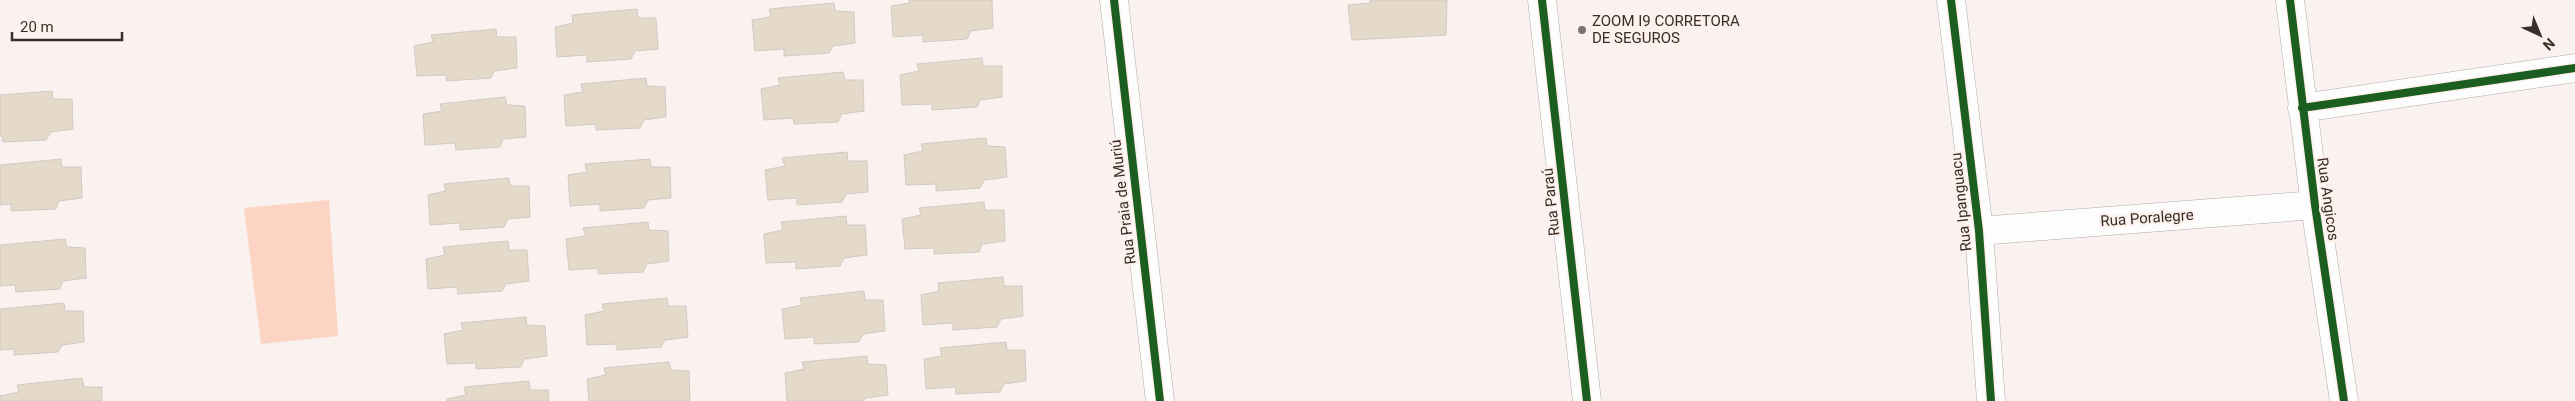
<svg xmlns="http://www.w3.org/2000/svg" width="2575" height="401" font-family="Roboto,sans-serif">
	<rect width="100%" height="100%" fill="#faf2ef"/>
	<!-- green -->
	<path fill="#fcd4c3" d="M329,200L338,336L261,344L244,208Z"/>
	<!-- building -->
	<path fill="#e5d9ca" stroke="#d0cac5" d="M909,0H992L993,28L971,31L967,39L923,42V35L893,37L891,6L910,3Z
		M1370,0H1447L1446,35L1352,40L1348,5L1370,3Z
		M834,3L835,11L854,12L855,43L833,46L829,53L784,56V49L755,51L752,20L771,17L769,9Z
		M637,9L638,18H656L658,49L635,51L631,59L587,62V55L557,57L555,27L573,23L572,15Z
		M496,29L497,37H516L517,68L494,71L491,78L447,81L446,75L417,76L414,46L433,42L431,35Z
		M982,58L983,66H1002V97L980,100L977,107L932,110V104L902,105L900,75L919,71L917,64Z
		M843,72L845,80H863L864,111L842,114L838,122L794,124L793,118L764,120L761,89L780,85L778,78Z
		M646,78L647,86L665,87L666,117L644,120L640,128L596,130V124L566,126L564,95L583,92L581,84Z
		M52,91L53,99H72L73,129L51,132L46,140L3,142L2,136H0V95Z
		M505,97L507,105L525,106L526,137L503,139L500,147L456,150L455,143L425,145L423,114L442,111L440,104Z
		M986,138L987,146L1005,147L1007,177L984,180L980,188L936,191V184L906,185L904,155L923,151L921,144Z
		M847,152L848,161H867L868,192L846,194L842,202L797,205V198L768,200L765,170L785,166L782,158Z
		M61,159L62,167H81L82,198L59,201L56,209L11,211V204L0,205V165Z
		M650,159L651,167H670L671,198L648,200L644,208L600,211V204L570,206L568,175L587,172L585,164Z
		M509,178L510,186H529L530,217L508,219L504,227L460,230V223L430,225L428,195L446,191L444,184Z
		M984,202L985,210H1004L1005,241L982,244L979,252L934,254V248L905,249L902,219L921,215L919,208Z
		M846,216L847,225H865L867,255L844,258L840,266L796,269V262L766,263L764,234L783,230L781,222Z
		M648,222L649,230L668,231L669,261L647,264L643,272L598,274V268L569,270L566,239L586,236L583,228Z
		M65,239L67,247L85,248L86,278L63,281L60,289L16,292L15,285L0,286V245Z
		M508,241L509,250H527L529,281L506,284L502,291L458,294L457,287L428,289L426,259L445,255L443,247Z
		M1003,277L1004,286H1022L1023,316L1001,319L997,327L953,330V323L923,325L921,295L939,291L938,283Z
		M864,291L865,300H883L885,331L863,334L859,342L814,344V337L785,339L782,309L802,305L800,298Z
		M667,298L668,306H686L688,337L665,340L661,347L617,350V344L587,345L585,315L604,311L602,304Z
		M64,303L65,311H83L84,342L62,345L58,352L14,355V349L0,350V309Z
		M526,317L527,325L545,326L547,356L524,359L521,367L476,369V363L447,364L444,334L463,330L461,323Z
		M1006,342L1007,350H1025L1026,381L1004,384L1000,392L956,394L955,387L926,389L924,359L942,356L940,348Z
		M867,356L868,364L886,365L888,395L865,398L864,401H787L785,373L804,369L802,362Z
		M669,362L671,370L689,371L690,401H589L587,379L606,375L604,368Z
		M82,378L84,387H102V401H1L0,396L19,392L17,385Z
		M529,381L530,390H548L549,401H447V399L466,395L464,387Z"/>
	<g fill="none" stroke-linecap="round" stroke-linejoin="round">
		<!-- minor casing -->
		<g stroke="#b2aba8" stroke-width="29">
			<path id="minor" d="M1114,0L1160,401
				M1542,0L1587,401
				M1951,0L1979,231L1991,401
				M2290,0L2315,205L2344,401
				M2302,108L2575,68
				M1979,231L2315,205"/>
		</g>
		<!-- minor -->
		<use href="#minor" stroke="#fefdfd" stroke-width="28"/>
		<!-- cycleway casing -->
		<g stroke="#fef0eb" stroke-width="11">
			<path id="cycleway" d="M1114,0L1160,401
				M1542,0L1587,401
				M1951,0L1979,231L1991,401
				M2290,0L2315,205L2344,401
				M2302,108L2575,68"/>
		</g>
		<!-- cycleway -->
		<use href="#cycleway" stroke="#1b5e20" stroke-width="8"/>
	</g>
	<!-- markers -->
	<circle fill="#7b7370" stroke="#fef0eb" stroke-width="2" cx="1582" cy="30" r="5"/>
	<g text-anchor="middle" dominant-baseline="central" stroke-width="4.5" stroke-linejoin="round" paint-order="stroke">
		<!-- poi labels -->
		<g font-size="15" fill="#372e2b" stroke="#fef0eb" text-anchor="start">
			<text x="1592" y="21">ZOOM I9 CORRETORA<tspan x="1592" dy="17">DE SEGUROS</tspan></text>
		</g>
		<!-- street labels -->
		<g font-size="15" fill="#372e2b" stroke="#fef0eb">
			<text transform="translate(2328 199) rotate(82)">Rua Angicos</text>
			<text transform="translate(1123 202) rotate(-97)">Rua Praia de Muriú</text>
			<text transform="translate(1551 202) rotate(-96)">Rua Paraú</text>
			<text transform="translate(1961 202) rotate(-96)">Rua Ipanguacu</text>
			<text transform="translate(2147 218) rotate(-4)">Rua Poralegre</text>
		</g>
	</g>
	<!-- north arrow -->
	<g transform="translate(2540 35) rotate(136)" stroke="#fef0eb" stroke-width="4" paint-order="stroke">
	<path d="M0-4L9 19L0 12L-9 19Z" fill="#372e2b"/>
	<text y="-8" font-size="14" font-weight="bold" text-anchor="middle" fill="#372e2b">N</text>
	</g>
	<!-- scale -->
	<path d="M12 32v8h110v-8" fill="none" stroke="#372e2b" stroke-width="2.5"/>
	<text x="20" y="32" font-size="15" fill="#372e2b" stroke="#fef0eb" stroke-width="4" paint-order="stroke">20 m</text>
</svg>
